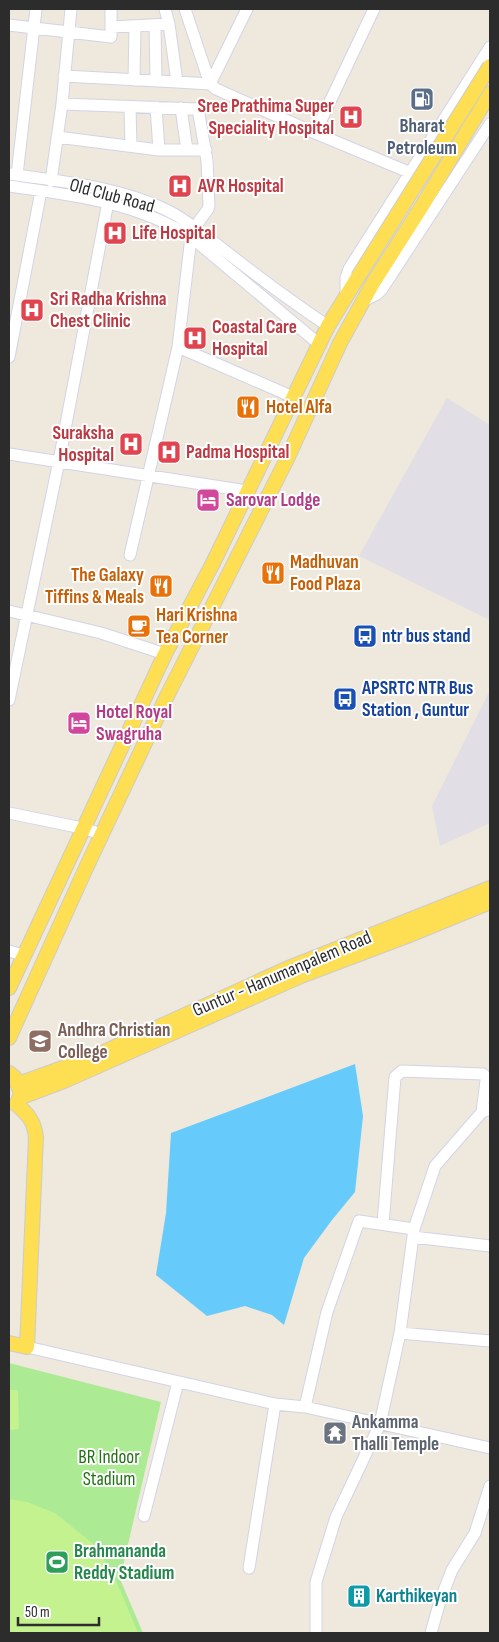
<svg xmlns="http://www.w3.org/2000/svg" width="499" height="1642" font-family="'Sofia Sans Condensed',sans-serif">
	<rect width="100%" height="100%" fill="#efe8dc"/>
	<!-- industrial -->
	<path fill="#e1dee6" d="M447,398L490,425V620L359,556Z
		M490,690V823L440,846L432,806Z"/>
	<!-- green -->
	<path fill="#adea94" d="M9,1363L161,1402L120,1579L143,1633H9Z"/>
	<!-- pitch -->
	<path fill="#c3f28f" d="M9,1390H18L19,1429L9,1430Z
		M9,1499L27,1502L55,1513L96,1546L115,1578L138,1633H9Z"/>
	<!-- water -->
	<path fill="#66cbfa" d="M355,1064L363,1116L355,1192L332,1220L304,1258L284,1325L272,1315L245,1306L207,1316L156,1275L166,1213L171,1133Z"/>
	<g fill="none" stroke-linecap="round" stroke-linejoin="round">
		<!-- minor casing -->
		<g stroke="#d2d4e6" stroke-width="13">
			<path id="minor" d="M185,9L210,84L216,89L315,133L411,173
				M9,25L111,37V9
				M155,25L156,81
				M111,27L169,24
				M64,76L177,82L169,24L165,9
				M134,80L135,26
				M177,82L210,84L247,9
				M62,104L198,109L207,161L209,205L208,209L195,227
				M130,107L131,146
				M156,107L159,150
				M181,108L187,150
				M315,133L374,9
				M57,137L159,150H206
				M9,174C62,181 127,188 174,214C195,226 213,242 233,257C264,281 295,304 328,326
				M17,175L36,9
				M51,181L62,104L71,9
				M9,186C72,195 136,202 191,237L319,344
				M346,294V278L349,269L490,47
				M362,302L377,294L382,289L490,124
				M178,347L293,397
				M9,357L41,191
				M9,454L247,491
				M130,555L178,347L191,237
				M9,611L101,633L165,654
				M9,700L59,461L108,202
				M9,813L82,828L102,834
				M9,951L23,955
				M383,1224L395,1077L402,1071L483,1074L486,1077V1081L482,1112
				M413,1237L490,1246
				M400,1333L490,1341
				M27,1347L275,1404L305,1407L490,1448
				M305,1407L327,1312L359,1221L414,1229
				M144,1516L178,1382
				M249,1568L275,1404
				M316,1633V1582L336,1517L380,1424L400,1333L414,1229L435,1166L482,1112L490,1109
				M431,1633L440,1601L452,1570L475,1533L490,1486"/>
		</g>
		<!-- major casing -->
		<g stroke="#ccc" stroke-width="16">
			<path id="major" d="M9,988L165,654L213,563L328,326L358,277
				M9,1038L86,868L167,696L287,459L340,343L373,283L422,206L490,93
				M9,1073L15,1078L20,1091
				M18,1084L93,1057L286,969L490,888
				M19,1098L64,1081L301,976L407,936L490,902
				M9,1343L27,1347L36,1137C34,1121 28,1114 16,1104"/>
		</g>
		<!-- minor -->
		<use href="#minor" stroke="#fff" stroke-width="11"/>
		<!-- major -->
		<use href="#major" stroke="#fede52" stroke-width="14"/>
		<!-- major-bridge casing -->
		<g stroke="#ccc" stroke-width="16" stroke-linecap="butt">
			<path id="major-bridge" d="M358,277L490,66"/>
		</g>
		<!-- major-bridge -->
		<use href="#major-bridge" stroke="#fede52" stroke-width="14"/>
	</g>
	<!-- icons -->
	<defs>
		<g id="fuel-square" transform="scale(1.25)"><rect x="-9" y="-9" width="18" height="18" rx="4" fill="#5c6f8a" stroke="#fff"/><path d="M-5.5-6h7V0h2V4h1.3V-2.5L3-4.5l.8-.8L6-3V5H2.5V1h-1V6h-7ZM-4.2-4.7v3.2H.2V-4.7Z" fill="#fff"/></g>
		<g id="hospital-square" transform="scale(1.25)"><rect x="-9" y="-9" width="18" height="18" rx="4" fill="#e0444e" stroke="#fff"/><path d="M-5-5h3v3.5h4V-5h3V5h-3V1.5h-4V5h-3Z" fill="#fff"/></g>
		<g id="restaurant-square" transform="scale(1.25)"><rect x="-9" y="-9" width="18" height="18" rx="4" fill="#e8710a" stroke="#fff"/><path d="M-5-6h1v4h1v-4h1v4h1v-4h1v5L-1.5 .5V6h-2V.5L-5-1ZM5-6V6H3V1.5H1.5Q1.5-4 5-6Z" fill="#fff"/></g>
		<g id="hotel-square" transform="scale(1.25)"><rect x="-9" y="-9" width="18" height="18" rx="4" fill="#d1479c" stroke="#fff"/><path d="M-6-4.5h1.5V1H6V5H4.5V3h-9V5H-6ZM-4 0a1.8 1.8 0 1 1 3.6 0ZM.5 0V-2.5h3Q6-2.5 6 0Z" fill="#fff"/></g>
		<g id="cafe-square" transform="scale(1.25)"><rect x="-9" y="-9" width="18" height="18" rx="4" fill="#e8710a" stroke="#fff"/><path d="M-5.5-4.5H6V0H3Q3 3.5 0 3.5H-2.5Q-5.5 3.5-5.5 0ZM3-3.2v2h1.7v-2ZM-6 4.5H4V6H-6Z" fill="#fff"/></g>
		<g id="bus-square" transform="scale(1.25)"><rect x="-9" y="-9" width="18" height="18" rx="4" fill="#1a4fb4" stroke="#fff"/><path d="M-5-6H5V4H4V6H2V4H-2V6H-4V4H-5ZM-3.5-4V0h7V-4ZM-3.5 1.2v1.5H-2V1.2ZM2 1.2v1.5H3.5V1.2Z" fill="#fff"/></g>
		<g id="university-square" transform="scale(1.25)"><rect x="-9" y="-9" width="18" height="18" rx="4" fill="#8d6e63" stroke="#fff"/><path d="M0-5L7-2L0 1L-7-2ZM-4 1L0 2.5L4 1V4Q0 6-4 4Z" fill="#fff"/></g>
		<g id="temple-square" transform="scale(1.25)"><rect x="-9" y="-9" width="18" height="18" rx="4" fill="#6b7280" stroke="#fff"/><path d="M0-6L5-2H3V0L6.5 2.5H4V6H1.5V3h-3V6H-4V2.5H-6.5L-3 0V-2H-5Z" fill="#fff"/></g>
		<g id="stadium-square" transform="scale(1.25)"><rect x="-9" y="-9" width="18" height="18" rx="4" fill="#2e9e5b" stroke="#fff"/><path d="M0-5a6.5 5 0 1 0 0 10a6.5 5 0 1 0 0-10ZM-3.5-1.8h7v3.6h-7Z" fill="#fff"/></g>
		<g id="building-square" transform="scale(1.25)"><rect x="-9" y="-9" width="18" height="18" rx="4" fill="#0f9aa8" stroke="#fff"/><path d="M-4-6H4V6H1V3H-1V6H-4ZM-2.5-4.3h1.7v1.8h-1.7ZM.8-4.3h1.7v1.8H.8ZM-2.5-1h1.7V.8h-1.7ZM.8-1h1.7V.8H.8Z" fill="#fff"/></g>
	</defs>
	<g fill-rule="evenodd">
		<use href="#fuel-square" x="422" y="99"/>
		<use href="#hospital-square" x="351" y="117"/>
		<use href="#hospital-square" x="180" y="186"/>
		<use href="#hospital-square" x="115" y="233"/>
		<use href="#hospital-square" x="32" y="310"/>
		<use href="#hospital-square" x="195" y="338"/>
		<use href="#restaurant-square" x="248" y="407"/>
		<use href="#hospital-square" x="131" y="444"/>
		<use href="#hospital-square" x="169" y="452"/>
		<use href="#hotel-square" x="208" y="500"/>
		<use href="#restaurant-square" x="273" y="573"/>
		<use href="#restaurant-square" x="161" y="586"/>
		<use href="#cafe-square" x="139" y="626"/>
		<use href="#bus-square" x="365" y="636"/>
		<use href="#bus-square" x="345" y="699"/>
		<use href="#hotel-square" x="79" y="723"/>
		<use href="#university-square" x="40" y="1041"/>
		<use href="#temple-square" x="335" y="1433"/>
		<use href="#stadium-square" x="57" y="1562"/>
		<use href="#building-square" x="359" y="1596"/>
	</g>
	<g text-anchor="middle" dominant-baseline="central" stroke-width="4" stroke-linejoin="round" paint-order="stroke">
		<!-- health labels -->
		<g font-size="19" font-weight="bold" fill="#be3a42" stroke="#fff" text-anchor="start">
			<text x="334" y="106" text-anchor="end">Sree Prathima Super<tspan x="334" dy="22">Speciality Hospital</tspan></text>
			<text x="198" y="186">AVR Hospital</text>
			<text x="132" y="233">Life Hospital</text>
			<text x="50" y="299">Sri Radha Krishna<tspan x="50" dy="22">Chest Clinic</tspan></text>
			<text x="212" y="327">Coastal Care<tspan x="212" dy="22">Hospital</tspan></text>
			<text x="114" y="433" text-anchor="end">Suraksha<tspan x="114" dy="22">Hospital</tspan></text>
			<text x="186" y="452">Padma Hospital</text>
		</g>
		<!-- service labels -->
		<g font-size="19" font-weight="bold" fill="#4e5e75" stroke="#fff">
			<text x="422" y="126">Bharat<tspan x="422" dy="22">Petroleum</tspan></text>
		</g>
		<!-- street labels -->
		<g font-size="19" fill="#2c2c2c" stroke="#fff">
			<text transform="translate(112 196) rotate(15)">Old Club Road</text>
			<text transform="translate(282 974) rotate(-23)">Guntur - Hanumanpalem Road</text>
		</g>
		<!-- food labels -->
		<g font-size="19" font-weight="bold" fill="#c56008" stroke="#fff" text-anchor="start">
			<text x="266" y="407">Hotel Alfa</text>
			<text x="290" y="562">Madhuvan<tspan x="290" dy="22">Food Plaza</tspan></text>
			<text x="144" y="575" text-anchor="end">The Galaxy<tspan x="144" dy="22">Tiffins &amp; Meals</tspan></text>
			<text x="156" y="615">Hari Krishna<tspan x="156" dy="22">Tea Corner</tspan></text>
		</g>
		<!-- hotel labels -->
		<g font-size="19" font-weight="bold" fill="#b23c85" stroke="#fff" text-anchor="start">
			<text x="226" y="500">Sarovar Lodge</text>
			<text x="96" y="712">Hotel Royal<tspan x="96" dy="22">Swagruha</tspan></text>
		</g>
		<!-- transit labels -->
		<g font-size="19" font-weight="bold" fill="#164399" stroke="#fff" text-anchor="start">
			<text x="382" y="636">ntr bus stand</text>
			<text x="362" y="688">APSRTC NTR Bus<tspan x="362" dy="22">Station , Guntur</tspan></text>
		</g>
		<!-- education labels -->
		<g font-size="19" font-weight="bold" fill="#785e54" stroke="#fff" text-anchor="start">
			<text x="58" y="1030">Andhra Christian<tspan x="58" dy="22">College</tspan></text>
		</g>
		<!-- worship labels -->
		<g font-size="19" font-weight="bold" fill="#5b616d" stroke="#fff" text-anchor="start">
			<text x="352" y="1422">Ankamma<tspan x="352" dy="22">Thalli Temple</tspan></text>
		</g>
		<!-- park labels -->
		<g font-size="19" fill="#227113" stroke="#fff">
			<text x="109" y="1457">BR Indoor<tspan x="109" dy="22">Stadium</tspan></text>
		</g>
		<!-- leisure labels -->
		<g font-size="19" font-weight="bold" fill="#27864d" stroke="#fff" text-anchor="start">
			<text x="74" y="1551">Brahmananda<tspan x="74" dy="22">Reddy Stadium</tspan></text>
		</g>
		<!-- culture labels -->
		<g font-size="19" font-weight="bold" fill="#0d838f" stroke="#fff" text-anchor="start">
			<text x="376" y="1596">Karthikeyan</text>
		</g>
	</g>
	<!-- border -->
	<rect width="499" height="1642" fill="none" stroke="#2c2c2c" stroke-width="20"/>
	<!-- scale -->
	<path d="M18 1617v8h81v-8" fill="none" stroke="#2c2c2c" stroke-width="2.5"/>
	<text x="25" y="1617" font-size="15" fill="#2c2c2c" stroke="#ffffff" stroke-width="4" paint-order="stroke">50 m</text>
</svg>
